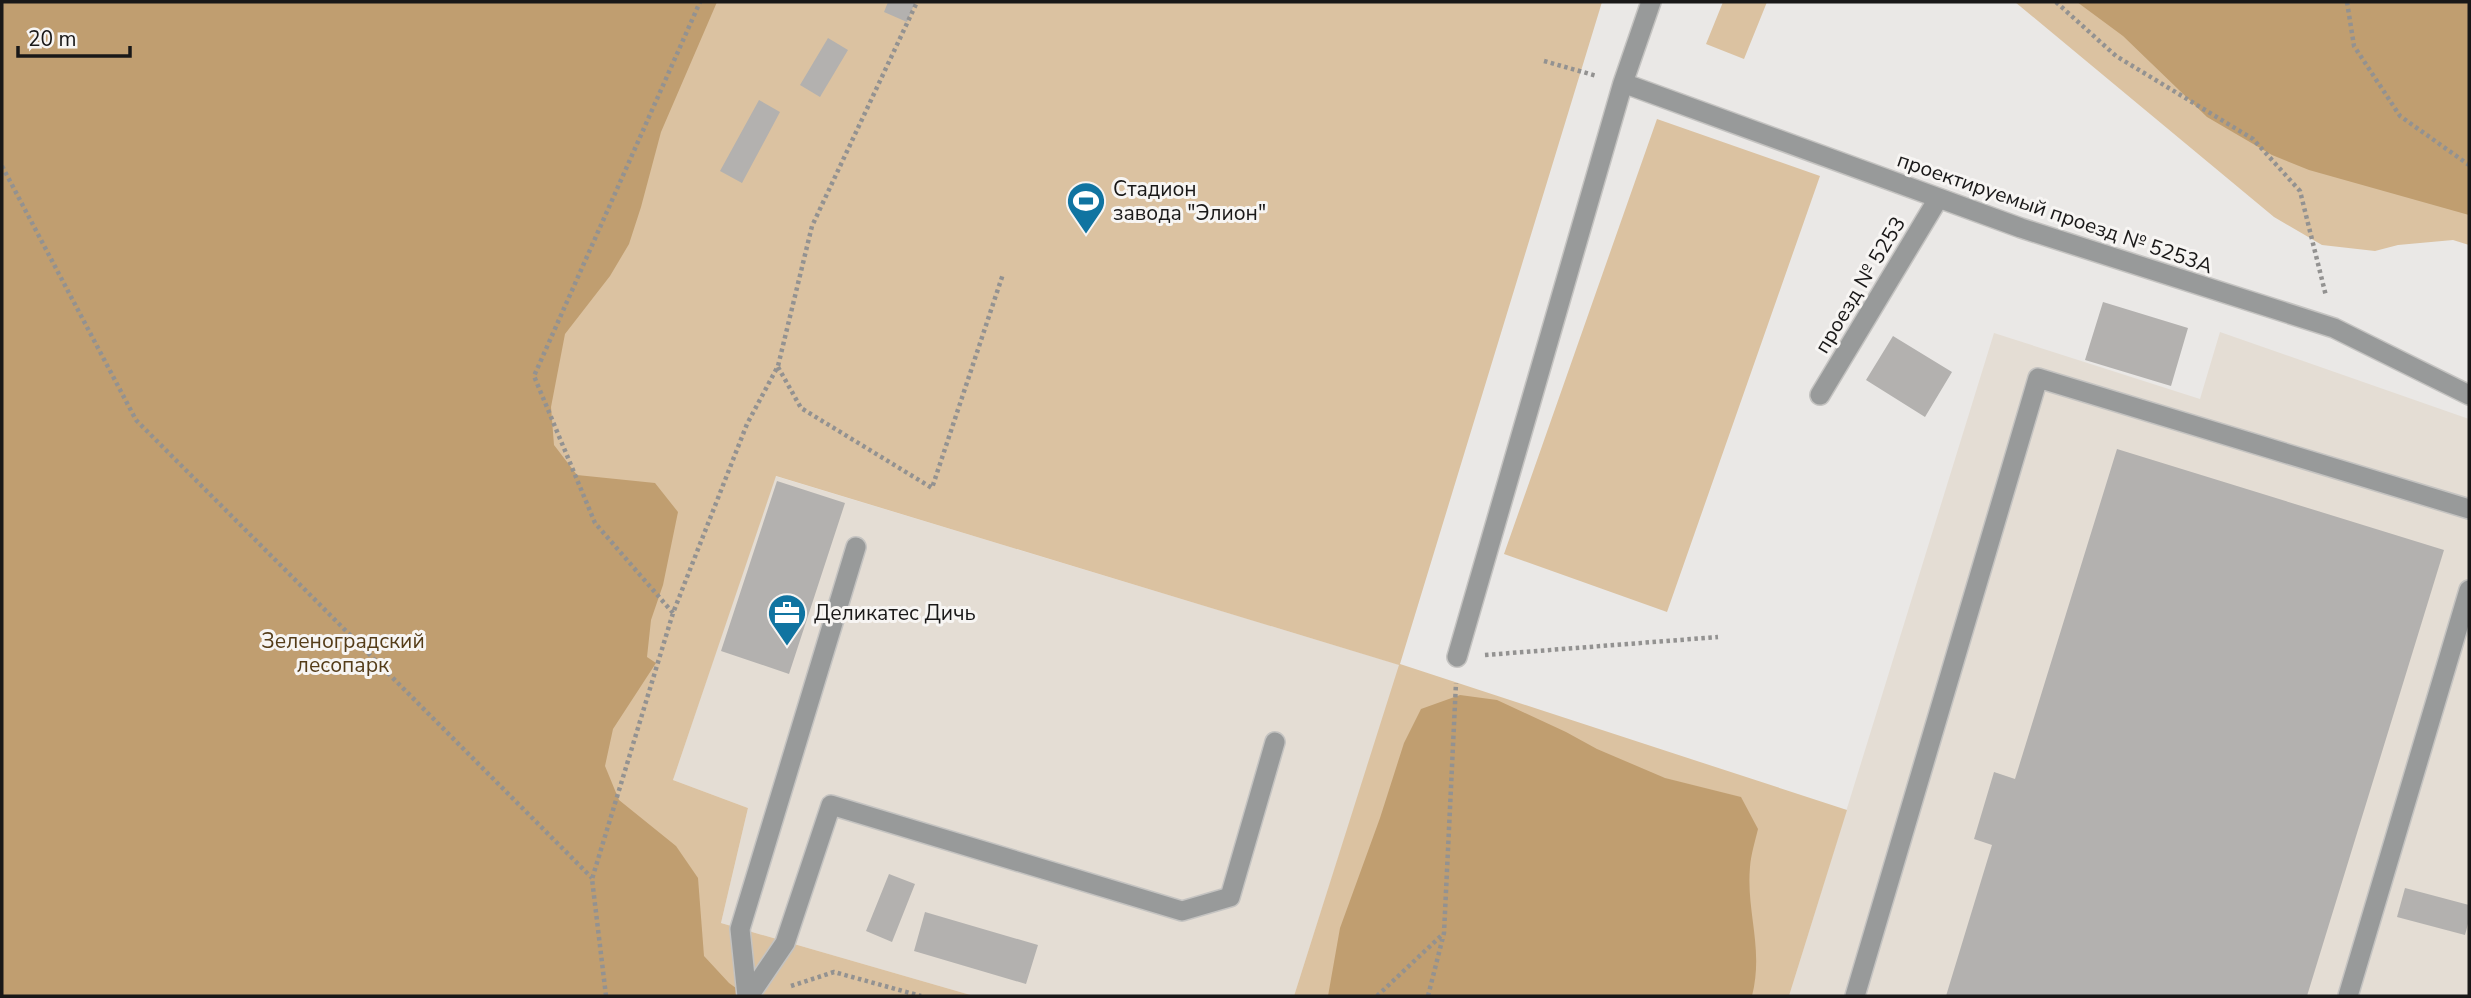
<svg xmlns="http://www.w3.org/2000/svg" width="2471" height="998" font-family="'Nunito Sans',sans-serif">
	<rect width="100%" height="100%" fill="#eae8e6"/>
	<!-- built -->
	<path fill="#e4ddd4" d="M2220,332L2469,419V996H1789L1994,333L2200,399Z
		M775,476L1400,665L1294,996H974L721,923L748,808L673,780Z"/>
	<!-- green -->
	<path fill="#dbc2a1" d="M2,2H1602L1400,664L1847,810L1789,996H1294L1399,665L776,476L673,780L748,808L721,923L974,996H2Z
		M1723,2H1767L1744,59L1706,44Z
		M2015,2H2469V245L2453,240L2398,245L2375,251L2322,245L2274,217Z
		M1657,119L1820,176L1667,612L1504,554Z"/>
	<!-- forest -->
	<path fill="#c09e70" d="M2,2H717L661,132L641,207L629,244L610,276L565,334L551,407L554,445L577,475L655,483L678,512L663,585L651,620L647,657L656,663L613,729L605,766L619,800L676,846L698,878L704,956L729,983L747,996H2Z
		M2077,2H2469V215L2309,170L2272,155L2207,117L2123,36Z
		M1460,695L1497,700L1566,732L1597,749L1665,778L1741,797L1758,829C1755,842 1751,854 1750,867C1746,912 1764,948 1752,996H1328L1340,928L1380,818L1404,743L1421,709Z"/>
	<!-- building -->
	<path fill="#b3b1af" d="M888,2H915L907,22L884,12Z
		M828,38L848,50L820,97L800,85Z
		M759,100L780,112L742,183L720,171Z
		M2103,302L2188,328L2171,386L2085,360Z
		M1893,336L1952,372L1925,417L1866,380Z
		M2117,449L2444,550L2307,996H1946L1992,845L1974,839L1994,772L2015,779Z
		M777,481L845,503L789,674L721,651Z
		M889,874L915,884L892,942L866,931Z
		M2405,888L2469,905V920L2465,935L2397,917Z
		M925,912L1038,945L1026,984L914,951Z"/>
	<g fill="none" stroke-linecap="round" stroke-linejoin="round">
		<!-- lane casing -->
		<g stroke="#c4c3c1" stroke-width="22">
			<path id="lane" d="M1623,83L2021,228L2334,328L2469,395
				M1820,395L1938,199
				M1457,657L1623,83L1651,2
				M747,996L740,929L856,547
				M749,996L785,943L831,805L1182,911L1230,897L1275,742
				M1855,996L2038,378L2469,509
				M2348,996L2469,590"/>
		</g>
		<!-- path -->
		<path stroke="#939291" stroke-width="4.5" stroke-dasharray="3.5 3.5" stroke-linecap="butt" d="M2056,2L2116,56L2253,139L2300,191L2326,296
			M2347,2L2354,46L2400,116L2469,165
			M1544,61L1597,76
			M2,166L136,420L592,878
			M778,367L801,408L932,488L1003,274
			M673,613L595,523L534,376L700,2
			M1485,655L1718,637
			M791,986L834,972L921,996
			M606,996L592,879L673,613L747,424L778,366L812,226L917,2
			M1377,996L1443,934
			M1428,996L1444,933L1456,683"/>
		<!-- lane -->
		<use href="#lane" stroke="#989a9a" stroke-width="19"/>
	</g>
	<!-- icons -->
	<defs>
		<g id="stadium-pin" transform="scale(2.0125)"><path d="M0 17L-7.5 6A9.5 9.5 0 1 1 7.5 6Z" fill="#1074a1" stroke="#f7f5f3"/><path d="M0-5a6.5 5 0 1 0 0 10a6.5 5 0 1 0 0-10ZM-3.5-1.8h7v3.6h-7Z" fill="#fff"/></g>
		<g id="office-pin" transform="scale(2.0125)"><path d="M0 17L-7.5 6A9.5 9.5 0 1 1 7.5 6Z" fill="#1074a1" stroke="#f7f5f3"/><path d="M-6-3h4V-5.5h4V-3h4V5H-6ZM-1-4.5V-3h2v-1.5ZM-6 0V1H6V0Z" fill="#fff"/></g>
	</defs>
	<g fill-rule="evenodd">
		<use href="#stadium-pin" x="1086" y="201"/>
		<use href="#office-pin" x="787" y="613"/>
	</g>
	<g text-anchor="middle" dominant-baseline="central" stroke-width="6" stroke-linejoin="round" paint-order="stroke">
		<!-- poi labels -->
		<g font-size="21" fill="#191818" stroke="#f7f5f3" text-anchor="start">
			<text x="1113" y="189">Стадион<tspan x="1113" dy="24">завода "Элион"</tspan></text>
			<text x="814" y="613">Деликатес Дичь</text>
		</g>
		<!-- street labels -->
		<g font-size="21" fill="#191818" stroke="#f7f5f3">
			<text transform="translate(2055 213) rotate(19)">проектируемый проезд № 5253А</text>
			<text transform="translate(1860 285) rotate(-59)">проезд № 5253</text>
		</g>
		<!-- park labels -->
		<g font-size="21" fill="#543c18" stroke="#f7f5f3">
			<text x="343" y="641">Зеленоградский<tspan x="343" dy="24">лесопарк</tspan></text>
		</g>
	</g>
	<!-- border -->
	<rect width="2471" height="998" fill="none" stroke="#191818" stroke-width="7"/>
	<!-- scale -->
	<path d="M18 46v10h112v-10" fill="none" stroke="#191818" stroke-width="3.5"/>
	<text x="28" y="46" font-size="21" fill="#191818" stroke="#f7f5f3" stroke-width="5" paint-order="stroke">20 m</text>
</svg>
